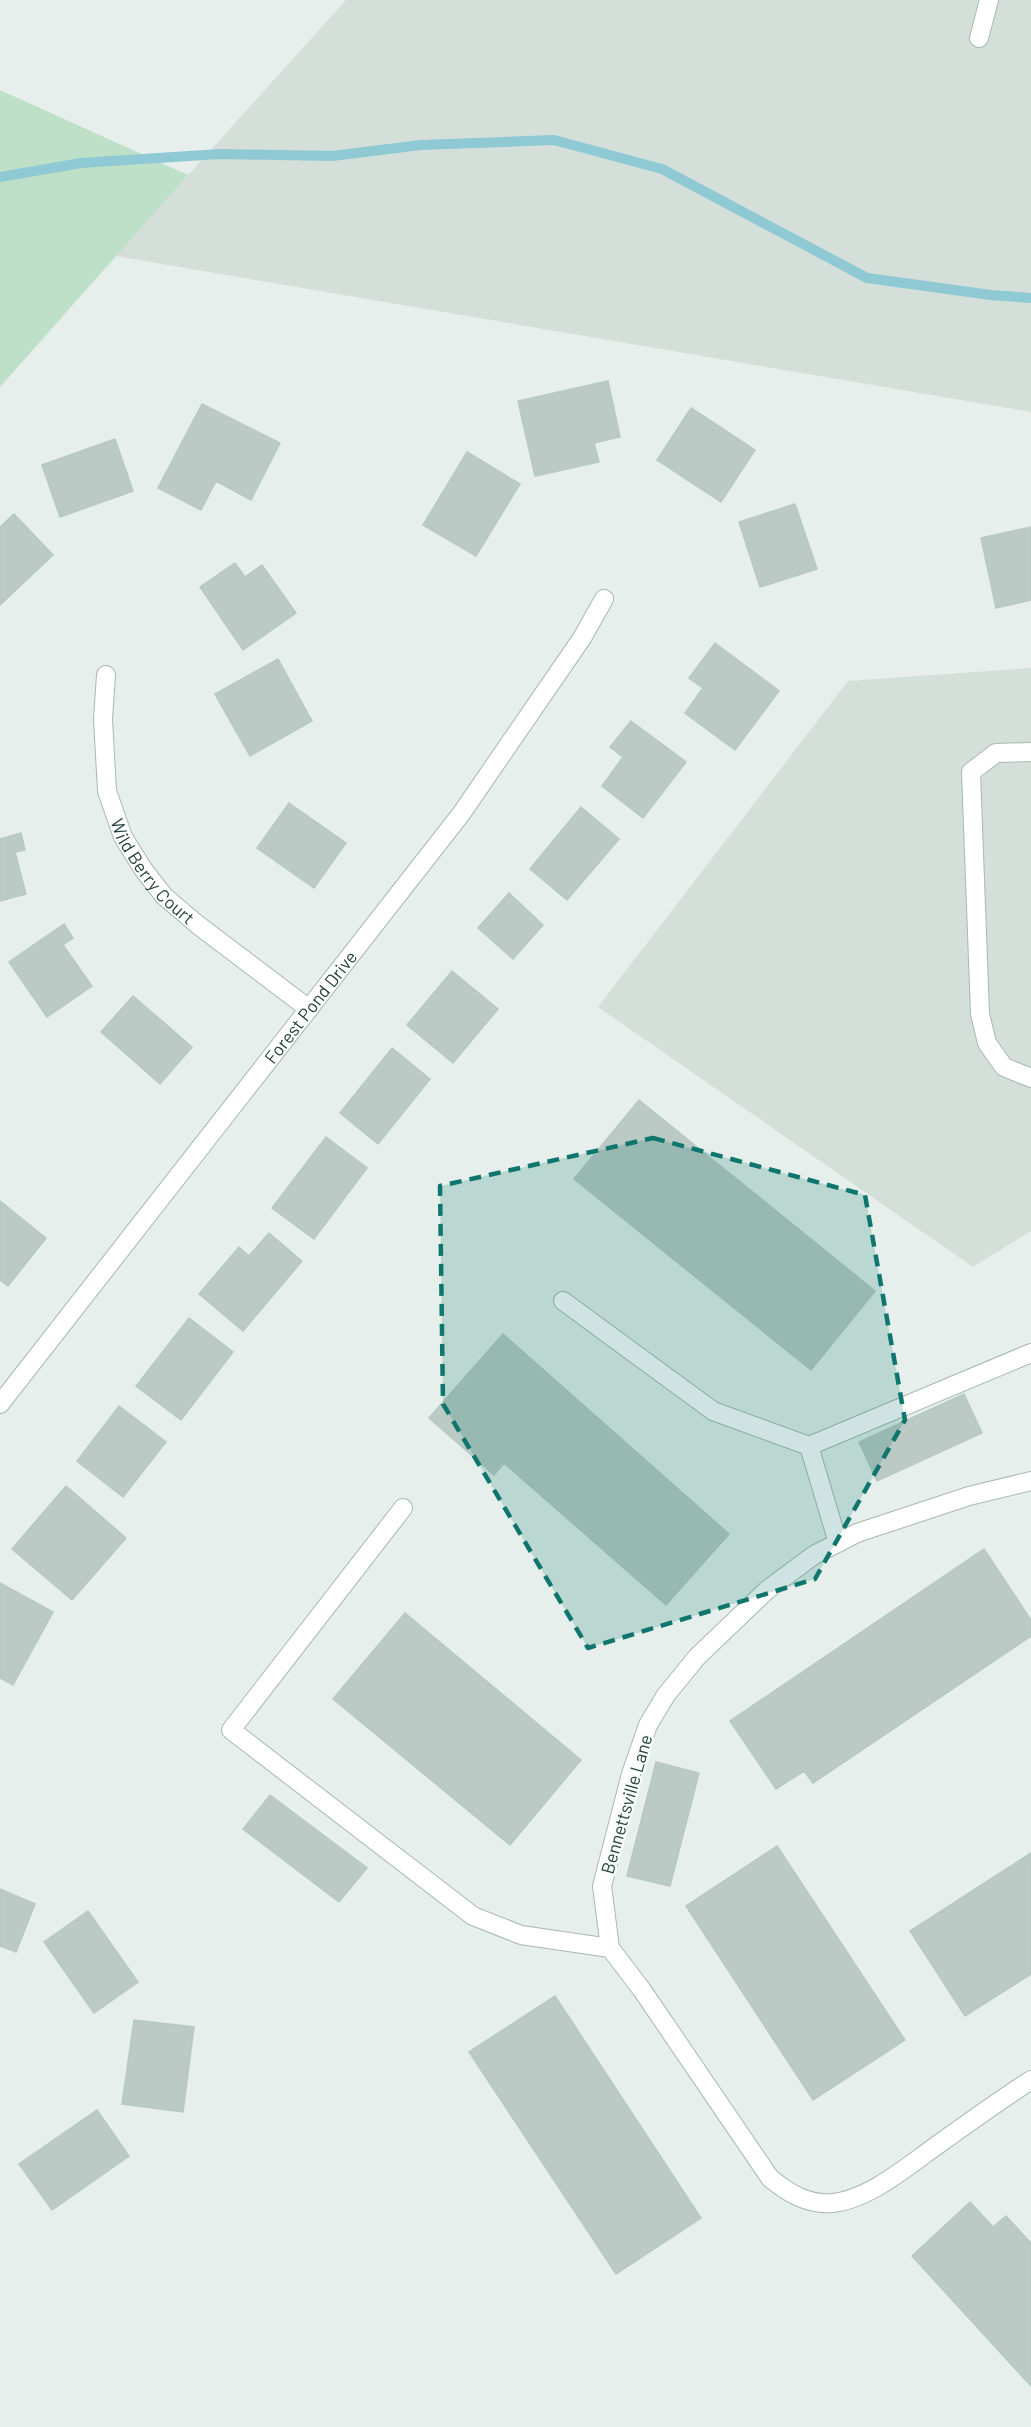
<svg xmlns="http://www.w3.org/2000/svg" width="1031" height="2427" font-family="Barlow,sans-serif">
	<rect width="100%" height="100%" fill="#e6efeb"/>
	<!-- built -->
	<path fill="#d4dfda" d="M346,0H1031V412L115,256Z
		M1031,668V1231L973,1267L598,1007L848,681Z"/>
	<!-- green -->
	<path fill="#bfe0c8" d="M0,90L188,175L0,387Z"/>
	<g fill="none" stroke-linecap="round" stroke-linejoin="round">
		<!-- stream -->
		<path stroke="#8ec9d4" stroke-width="10" d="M0,177L81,163L220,154L332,156L421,145L554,140L662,169L867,278L991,295L1031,298"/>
	</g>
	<!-- building -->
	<path fill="#bbcac4" stroke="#b8c9c2" stroke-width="1.5" d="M608,381L620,437L594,443L599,462L535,476L518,401Z
		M202,404L280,443L251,500L216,481L201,510L158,488Z
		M691,408L755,450L721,502L657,460Z
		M115,439L133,491L60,517L42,465Z
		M467,452L520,484L476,556L423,525Z
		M795,504L817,569L760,587L739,522Z
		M14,514L53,555L0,605V527Z
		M1031,527V600L996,608L981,538Z
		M235,563L245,577L262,565L296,613L243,650L200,587Z
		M715,643L779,691L735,750L685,713L703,688L689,678Z
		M278,659L312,721L250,756L215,694Z
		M631,721L686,762L643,818L602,786L623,757L610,747Z
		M289,803L346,843L314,888L257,848Z
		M581,807L619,839L567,900L530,869Z
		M21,833L25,850L15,852L26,894L0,901V839Z
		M509,893L543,925L513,959L478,928Z
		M64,924L73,938L63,945L92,986L47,1017L9,962Z
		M452,971L498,1009L453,1063L407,1025Z
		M133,996L192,1047L160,1084L101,1032Z
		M392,1048L430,1079L378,1144L340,1113Z
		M639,1100L875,1291L811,1370L574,1179Z
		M326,1137L367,1168L314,1239L272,1208Z
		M0,1201L46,1238L8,1286L0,1280Z
		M269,1233L302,1261L243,1331L199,1294L239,1247L249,1256Z
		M189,1318L233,1352L181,1420L136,1386Z
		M503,1334L729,1534L666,1605L504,1463L494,1475L429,1418Z
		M964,1394L982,1433L877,1481L859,1442Z
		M119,1406L166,1442L123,1497L77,1461Z
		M66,1486L126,1538L72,1600L12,1549Z
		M984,1549L1031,1620V1636L813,1783L804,1771L776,1789L730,1721Z
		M0,1583L53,1612L13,1685L0,1678Z
		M405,1613L581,1760L510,1845L333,1699Z
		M656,1762L699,1773L670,1886L627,1876Z
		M270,1795L367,1868L339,1902L243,1829Z
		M777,1846L905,2040L813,2100L686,1906Z
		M1031,1853V1974L965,2016L910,1931Z
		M0,1889L35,1904L16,1952L0,1946Z
		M88,1911L138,1982L94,2013L44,1942Z
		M555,1996L701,2218L616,2274L469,2052Z
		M134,2020L194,2027L183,2112L122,2104Z
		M97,2110L129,2156L52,2210L19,2164Z
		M970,2202L993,2227L1006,2216L1031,2243V2386L912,2256Z"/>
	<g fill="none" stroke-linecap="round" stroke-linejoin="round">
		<!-- service casing -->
		<g stroke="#a8b8b2" stroke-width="20">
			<path id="service" d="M979,38L989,0
				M1031,752L996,753L971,772L980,1014L987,1043L1004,1067L1031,1078"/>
		</g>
		<!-- minor casing -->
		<g stroke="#a8b8b2" stroke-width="20">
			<g id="minor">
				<path id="s1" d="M106,675L103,719L107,791L123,837L143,869L164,896L198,925L309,1009"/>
				<path d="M563,1301L713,1411L809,1446"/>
				<path id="s2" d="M0,1404L461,814L582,638L604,599"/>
				<path d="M1031,1481L969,1496L857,1533L814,1555L767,1590L697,1657L666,1695L648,1725L631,1774L602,1886L610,1948L642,1990L770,2178C788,2193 808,2205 832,2203C868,2200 908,2166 936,2146C968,2123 999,2101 1031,2080"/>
				<path d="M403,1508L231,1730L473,1916L521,1935L610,1948"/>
				<path d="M838,1543L809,1446L1031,1353"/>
			</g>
		</g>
		<!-- service -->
		<use href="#service" stroke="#fff" stroke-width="18"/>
		<!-- minor -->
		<use href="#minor" stroke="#fff" stroke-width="18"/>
	</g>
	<!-- marked area -->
	<path fill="#0f766e" fill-opacity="0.2" stroke="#0f766e" stroke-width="4.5" stroke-dasharray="12 8" stroke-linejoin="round" d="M653,1138L865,1195L905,1420L815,1579L588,1648L443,1404L440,1186Z"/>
	<g text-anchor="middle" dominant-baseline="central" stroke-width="5" stroke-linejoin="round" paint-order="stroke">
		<!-- street labels -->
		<g font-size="18" fill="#24423a" stroke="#f7fbf9">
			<text stroke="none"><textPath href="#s1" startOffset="210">Wild Berry Court</textPath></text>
			<text stroke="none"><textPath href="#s2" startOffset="504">Forest Pond Drive</textPath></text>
			<text transform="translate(626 1804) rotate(-74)">Bennettsville Lane</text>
		</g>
	</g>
</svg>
